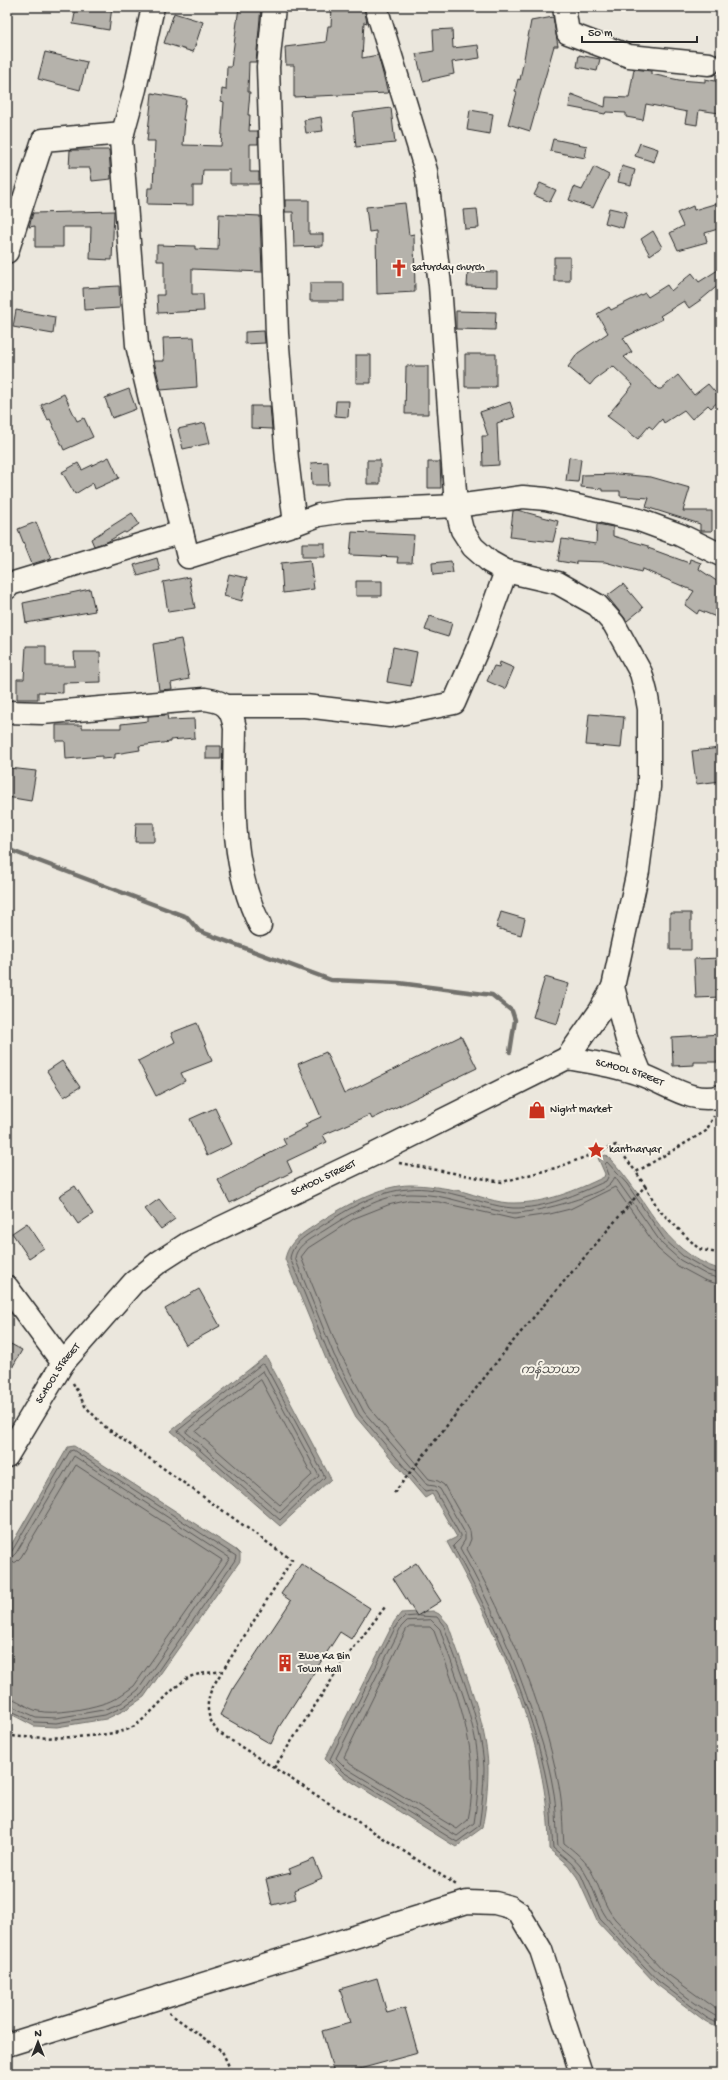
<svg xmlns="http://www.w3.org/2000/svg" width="728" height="2080" font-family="'Gochi Hand','Noto Sans Myanmar',sans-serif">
	<rect width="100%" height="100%" fill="#ebe7dd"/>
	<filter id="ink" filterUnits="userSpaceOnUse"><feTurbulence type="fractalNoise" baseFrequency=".025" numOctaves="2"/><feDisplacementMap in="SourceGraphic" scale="8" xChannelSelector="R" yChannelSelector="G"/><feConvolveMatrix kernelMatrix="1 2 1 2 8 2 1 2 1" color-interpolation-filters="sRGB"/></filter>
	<g filter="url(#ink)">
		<!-- water -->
		<path fill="#a29f98" stroke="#72716c" d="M606,1155C650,1197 657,1249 721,1270V2030L705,2021L656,1984L597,1921L577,1877L568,1865L549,1849C549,1741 498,1635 447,1542L457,1537L432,1494L425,1498L356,1417L326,1359L285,1259C289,1239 306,1232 321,1221C345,1206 381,1185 410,1185C427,1185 444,1188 461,1191C476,1195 499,1204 514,1203C546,1203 575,1191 604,1177L605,1174L598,1158Z
			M266,1356L331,1479L280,1526L171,1431Z
			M74,1446L236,1550L240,1554V1561L144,1697L125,1710L106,1719L57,1727L34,1726L7,1712V1552L68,1447Z
			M433,1611L439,1614L448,1624C463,1669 487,1721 488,1768C488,1788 486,1808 482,1828L456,1847L341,1775L325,1759L394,1622L401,1613Z"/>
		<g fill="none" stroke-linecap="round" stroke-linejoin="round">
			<!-- shore -->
			<path stroke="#5b5957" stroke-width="1" d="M721,1274L709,1271L683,1256L665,1240L627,1184L607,1162L605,1164L609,1175L606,1181C578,1194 544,1209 513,1208C496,1207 474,1199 457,1195C442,1191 424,1187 409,1189C377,1191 348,1209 323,1225C309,1234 293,1241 290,1258L330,1357L359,1414L425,1491L432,1490L436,1492L460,1535V1539L453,1546C494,1622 532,1702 548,1788C552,1808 551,1828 553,1848L571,1863L581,1875L600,1919L658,1981L707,2018L721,2025
				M721,1279L707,1275L680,1260L662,1244L615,1177C613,1179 612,1182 610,1184C596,1197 531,1214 512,1213C477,1209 446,1193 411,1194C382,1194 348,1215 325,1230C314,1237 297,1244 295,1258L334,1355L364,1412L427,1485L435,1486L440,1489L465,1533V1540L460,1548C490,1603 515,1658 534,1718C542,1741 549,1764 553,1788C557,1807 556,1827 558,1846C568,1854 578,1861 585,1873C595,1889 598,1909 611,1923C644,1959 677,1996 721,2019
				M721,1285L704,1280L678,1266L658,1249L615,1187L570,1209L550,1214L514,1219L439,1202L409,1200L388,1205L355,1218L308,1248L301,1257L340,1353L369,1408L429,1479L438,1481L444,1485L470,1531L471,1539L467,1549C508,1623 543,1702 559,1786C563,1805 562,1824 564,1843C574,1851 583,1858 590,1869C600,1886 603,1905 615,1919L666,1973L721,2013
				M262,1364L265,1365L325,1477L280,1520L178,1431Z
				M263,1371L319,1476L280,1513L186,1432Z
				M261,1380L312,1475L280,1505L196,1432Z
				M7,1553L12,1551L70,1451L73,1450L236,1556L235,1560L142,1694L123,1707L105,1715L56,1723L35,1722L7,1709
				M7,1558L12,1557L16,1553L74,1456L230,1558L138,1690L121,1703L103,1710L56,1718L36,1717L7,1704
				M7,1564L16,1562L21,1557L76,1465L222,1560L134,1686C124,1693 114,1701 102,1704C86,1709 54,1715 38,1711C27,1709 18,1698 7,1698
				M416,1616L404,1617L397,1624L330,1759L343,1772L457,1842L479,1826C482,1806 484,1787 484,1768C482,1721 459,1670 444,1626L437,1617L419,1616
				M431,1620L440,1629C450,1661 464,1693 472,1725C481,1757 479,1791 474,1823L457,1836L346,1768L336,1758L401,1627L407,1621Z
				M410,1627H430L434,1631C457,1694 482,1752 468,1820L457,1829L350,1764L344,1757L406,1630Z"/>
			<!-- stream -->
			<path stroke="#72716c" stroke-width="4.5" d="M7,849L187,917L199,931L331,980L399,983L492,995L512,1011L515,1020L510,1052"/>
		</g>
		<!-- building -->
		<path fill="#b5b2ab" stroke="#2b2b2b" d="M76,7H112L109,30L73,24Z
			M239,7H261L256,62H249L248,92H250L248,115H250L249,131H258V144H250V172H259V184H230V170H203L202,186H193V205L147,204L148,188H153L155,141H147L152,93L186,99L183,120H185L183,145L221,146L224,102L221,101L222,89L226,90L227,67H231Z
			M332,7H364L367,23L364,22L362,58L378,55L388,93L294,97V65H286L285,47L326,42L328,26H331Z
			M174,13L203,22L193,52L164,43Z
			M553,17L558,46H554L530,131L508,124L517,92L515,91L518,79L520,80L531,21Z
			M452,29L453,48L478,45L480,58L452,62L454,74L423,81L416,54L434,51L433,30Z
			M45,52L87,62L80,90L38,79Z
			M579,55L600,59L597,71L577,67Z
			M634,69L651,71V74L679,80L705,82V79L721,82L719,113L699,110L697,125L685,123L687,112L646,104L643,120L626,117V113L606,112L605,114L569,107L571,94L605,107L606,97L629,98Z
			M391,108L395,143L356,147L353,113Z
			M470,110L493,114L490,134L467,130Z
			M321,117L323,131L306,133L304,120Z
			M553,139L587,146L585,158L550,151Z
			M640,143L658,149L654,162L635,156Z
			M70,150H109L111,179L92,181L90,168H69Z
			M622,166L635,170L631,185L618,182Z
			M594,167L609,175L593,208L569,200L574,187L582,190Z
			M540,183L556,190L550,202L534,195Z
			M285,200H309V234H323V246L294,247L293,212H285Z
			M721,202V228L705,233L707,242L678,250L670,233L683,226L677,213L693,206L694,210Z
			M405,203L409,235L414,234L415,292L377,294L376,231L369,232L366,207Z
			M609,208L627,212L623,228L605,223Z
			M477,209L479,228L465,229L463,210Z
			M114,211L112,260L90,259L91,227H63V247H35V226L29,227L33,213Z
			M219,214L260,216L262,272L192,269V294H203L204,311L158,313L157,295H164V261H157V245L195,246V249L218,250Z
			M653,231L662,247L650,255L641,239Z
			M554,257H570V281H554Z
			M721,268V283L702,299L689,308L684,301L660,316L663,319L623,338L632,352L624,357L658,389H661L678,375L694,395L708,384L721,399L711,408L708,405L692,419L684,410L664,423L662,419L653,429L649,426L638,439L607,416L633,385L613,366L595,379L590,385L568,367L578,353L608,333L597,314L609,307L611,310L645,293L648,297L667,285L671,291L692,273L699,282Z
			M468,271L497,272V287L467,286Z
			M310,283H344V301H310Z
			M119,286L120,308L84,310L83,288Z
			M16,310L55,317L53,334L13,327Z
			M456,311L496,312L495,330L456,329Z
			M264,331L265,343L245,344V332Z
			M194,337L197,387L161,390L154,361H164L163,338Z
			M465,354H496V387H465Z
			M356,355H371V383H356Z
			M406,366H428V414H405Z
			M129,389L136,409L112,418L105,398Z
			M64,394L77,421L84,418L93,437L64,450L50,419L48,420L41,405Z
			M336,401H349L348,417L335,416Z
			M510,402L515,417L497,423L499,465L483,466L482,436H488L480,412Z
			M251,406H270L272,429L251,428Z
			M205,423L210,443L183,449L178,429Z
			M109,457L119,478L95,489L93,483L75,494L62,472L78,463L82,470Z
			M569,457L581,459L578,482L566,481Z
			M367,460H380V484H367Z
			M328,462L329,485H312L311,463Z
			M428,462H440L441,488H428Z
			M618,474L651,477L690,488L683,511H712V531H700V524L646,507L649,498L620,496V491H602V489L581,487L582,475Z
			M517,510L558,521L553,542L510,537L513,511Z
			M132,513L139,524L126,533L124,532L107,542L94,546L91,539Z
			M36,522L51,558L32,564L18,529Z
			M597,524L613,527V536L648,546V548L689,563L690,559L701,563L699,569L721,584V619L699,610L697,614L685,605L694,591L642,569L641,572L605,562L576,561V564L558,561L562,539L596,544Z
			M352,532L414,535L412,563H397L398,557L350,555Z
			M302,543H325V557H302Z
			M157,558L160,570L138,576L134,565Z
			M310,560L314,589L283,593L281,563Z
			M451,561L453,573L433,575L432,563Z
			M229,574L247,578L242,601L224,596Z
			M189,577L195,608L168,612L163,582Z
			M356,581H382V596H356Z
			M623,584L643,608L627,621L607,596Z
			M90,589L95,611L26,623L23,603Z
			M430,616L452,623L448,637L425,630Z
			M181,639L189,679L171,683L172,689L159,690L153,644Z
			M26,646H46V666H75L74,652H100L101,682L63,683V693L38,692V699H17V679H24Z
			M393,647L417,652L411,686L387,682Z
			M500,662L514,668L505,689L487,681L494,666L499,667Z
			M589,714L624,717L621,748L586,745Z
			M167,715L168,720L194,719L195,738L170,740V742L139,746L140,750L115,754V758L102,759V756L66,759L65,741H56V725H82V728H121V724L148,721V716Z
			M206,746H221V759H206Z
			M721,748V781L696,784L692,751Z
			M9,768L36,771L31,801L7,797Z
			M136,823H154V842H135Z
			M501,912L525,919L521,935L496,928Z
			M670,913H691V950H670Z
			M721,958V997L696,998L694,959Z
			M545,977L569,984L557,1024L533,1017Z
			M197,1023L212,1061L181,1073L185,1081L156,1096L138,1061L175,1042L171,1033Z
			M721,1034V1062H694V1065L673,1066L672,1037Z
			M461,1036L477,1068L372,1119L370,1115L323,1135L327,1142L287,1161L292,1172L230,1203L218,1180L286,1145L283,1139L307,1127L305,1124L321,1117L298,1064L326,1052L344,1094Z
			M62,1061L80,1087L64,1097L47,1071Z
			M215,1108L232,1144L207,1156L190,1119Z
			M75,1186L93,1214L78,1224L59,1196Z
			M159,1199L175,1219L161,1229L145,1209Z
			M27,1223L44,1248L29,1258L12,1233Z
			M199,1289L220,1326L186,1345L165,1309Z
			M7,1342L22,1350L7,1377Z
			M416,1563L441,1601L417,1616L393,1578Z
			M301,1564L370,1608L351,1639L340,1632L279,1727L271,1744L220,1715L234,1687L291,1601L281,1594Z
			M314,1859L322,1878L294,1890L296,1899L272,1905L266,1879L291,1873L289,1869Z
			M377,1978L387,2013L405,2008L418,2053L345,2073H334L322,2031L350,2023L340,1989Z"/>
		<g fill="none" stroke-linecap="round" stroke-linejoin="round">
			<!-- minor casing -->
			<g stroke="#2b2b2b" stroke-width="25">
				<g id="minor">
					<path d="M153,7L135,89L121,140L137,345L188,557L295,524L319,515L346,511L456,506L523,497L546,499L639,520L680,535L721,555"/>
					<path d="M274,7L268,67L277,334L287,459L295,524"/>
					<path d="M376,7L426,171L440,285L456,506L462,530L473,547L490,562L506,571L558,583L597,605L614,624L641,673L646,692L649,709V787L638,871L613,987L600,1011L567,1058"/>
					<path d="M564,7L568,33L629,56L709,64"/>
					<path d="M7,252L43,140L123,133"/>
					<path d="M7,588V585L182,532"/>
					<path d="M226,706H305L390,716L454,703L480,643L506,571"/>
					<path d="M7,712L42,713L205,699C226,702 231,707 235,728C234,795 229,864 260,925"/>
					<path d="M613,987L627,1040L641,1074"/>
					<path d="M7,1287L63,1363"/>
					<path id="s1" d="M7,1456L63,1363L134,1282L159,1262L187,1244L377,1153L567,1058C591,1062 616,1066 639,1074C667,1083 691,1105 721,1096"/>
					<path d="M7,2045L467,1902L495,1903L510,1907L519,1913L541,1950L581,2073"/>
				</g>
			</g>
			<!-- path -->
			<path stroke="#2b2b2b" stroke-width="2.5" stroke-dasharray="3 3" stroke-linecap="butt" d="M399,1163L502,1182L559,1167L616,1145L636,1172
				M645,1186L659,1210L699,1249L721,1254
				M73,1383L85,1406L104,1426L292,1560L213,1686C205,1703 206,1717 218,1732L458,1886
				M394,1493L510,1345L645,1186L636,1172L706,1131L714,1116
				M7,1735C27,1740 113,1738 131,1728C153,1715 167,1691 188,1678C196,1673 212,1673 221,1671
				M274,1768L346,1658L385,1607
				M169,2013L222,2051L232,2073"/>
			<!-- minor -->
			<use href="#minor" stroke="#f7f3e8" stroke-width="22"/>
		</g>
	</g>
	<!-- icons -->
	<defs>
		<g id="church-bare" transform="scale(1.38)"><path d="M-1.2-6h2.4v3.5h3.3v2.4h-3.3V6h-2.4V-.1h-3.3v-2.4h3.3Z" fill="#c8321e" stroke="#f7f3e8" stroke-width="2.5" paint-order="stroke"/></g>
		<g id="shop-bare" transform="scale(1.38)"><path d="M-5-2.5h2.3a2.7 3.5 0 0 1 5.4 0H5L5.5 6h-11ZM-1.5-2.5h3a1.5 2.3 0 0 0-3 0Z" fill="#c8321e" stroke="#f7f3e8" stroke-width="2.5" paint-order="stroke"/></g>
		<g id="sight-bare" transform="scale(1.38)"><path d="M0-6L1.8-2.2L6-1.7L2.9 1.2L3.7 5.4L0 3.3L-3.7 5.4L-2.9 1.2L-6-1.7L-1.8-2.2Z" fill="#c8321e" stroke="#f7f3e8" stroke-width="2.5" paint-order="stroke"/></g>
		<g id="building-bare" transform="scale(1.38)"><path d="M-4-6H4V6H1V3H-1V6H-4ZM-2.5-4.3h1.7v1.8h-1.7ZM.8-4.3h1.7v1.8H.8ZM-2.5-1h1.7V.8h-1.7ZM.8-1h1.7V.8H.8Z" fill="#c8321e" stroke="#f7f3e8" stroke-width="2.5" paint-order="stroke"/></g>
	</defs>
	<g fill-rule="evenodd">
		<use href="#church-bare" x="399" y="268"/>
		<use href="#shop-bare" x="537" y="1110"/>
		<use href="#sight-bare" x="596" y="1150"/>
		<use href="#building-bare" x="285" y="1663"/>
	</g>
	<g text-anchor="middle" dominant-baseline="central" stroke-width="4" stroke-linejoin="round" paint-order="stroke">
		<!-- poi labels -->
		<g font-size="11" fill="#2b2b2b" stroke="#f7f3e8" text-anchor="start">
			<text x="412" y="268">saturday church</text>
			<text x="550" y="1110">Night market</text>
			<text x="609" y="1150">kantharyar</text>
			<text x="298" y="1657">Zwe Ka Bin<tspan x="298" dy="13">Town Hall</tspan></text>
		</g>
		<!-- street labels -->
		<g font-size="11" fill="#2b2b2b" stroke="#f7f3e8">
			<text stroke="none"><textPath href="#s1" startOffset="769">SCHOOL STREET</textPath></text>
			<text stroke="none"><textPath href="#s1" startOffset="433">SCHOOL STREET</textPath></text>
			<text stroke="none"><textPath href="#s1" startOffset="97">SCHOOL STREET</textPath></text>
		</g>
		<!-- water labels -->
		<g font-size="12" font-style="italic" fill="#555451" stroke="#f7f3e8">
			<text x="550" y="1371">ကန်သာယာ</text>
		</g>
	</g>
	<!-- margin -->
	<rect width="728" height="2080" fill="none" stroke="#f7f3e8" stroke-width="24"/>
	<rect x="12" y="12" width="704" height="2056" fill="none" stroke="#2b2b2b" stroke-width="1.5" filter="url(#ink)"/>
	<!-- north arrow -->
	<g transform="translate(38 2042)" stroke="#f7f3e8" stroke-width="3" paint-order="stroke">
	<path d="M0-3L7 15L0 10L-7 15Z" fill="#2b2b2b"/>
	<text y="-6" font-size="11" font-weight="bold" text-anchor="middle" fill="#2b2b2b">N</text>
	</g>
	<!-- scale -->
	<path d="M582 36v6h115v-6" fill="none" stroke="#2b2b2b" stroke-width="2"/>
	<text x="588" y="36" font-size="12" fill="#2b2b2b" stroke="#f7f3e8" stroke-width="3" paint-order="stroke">50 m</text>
</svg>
